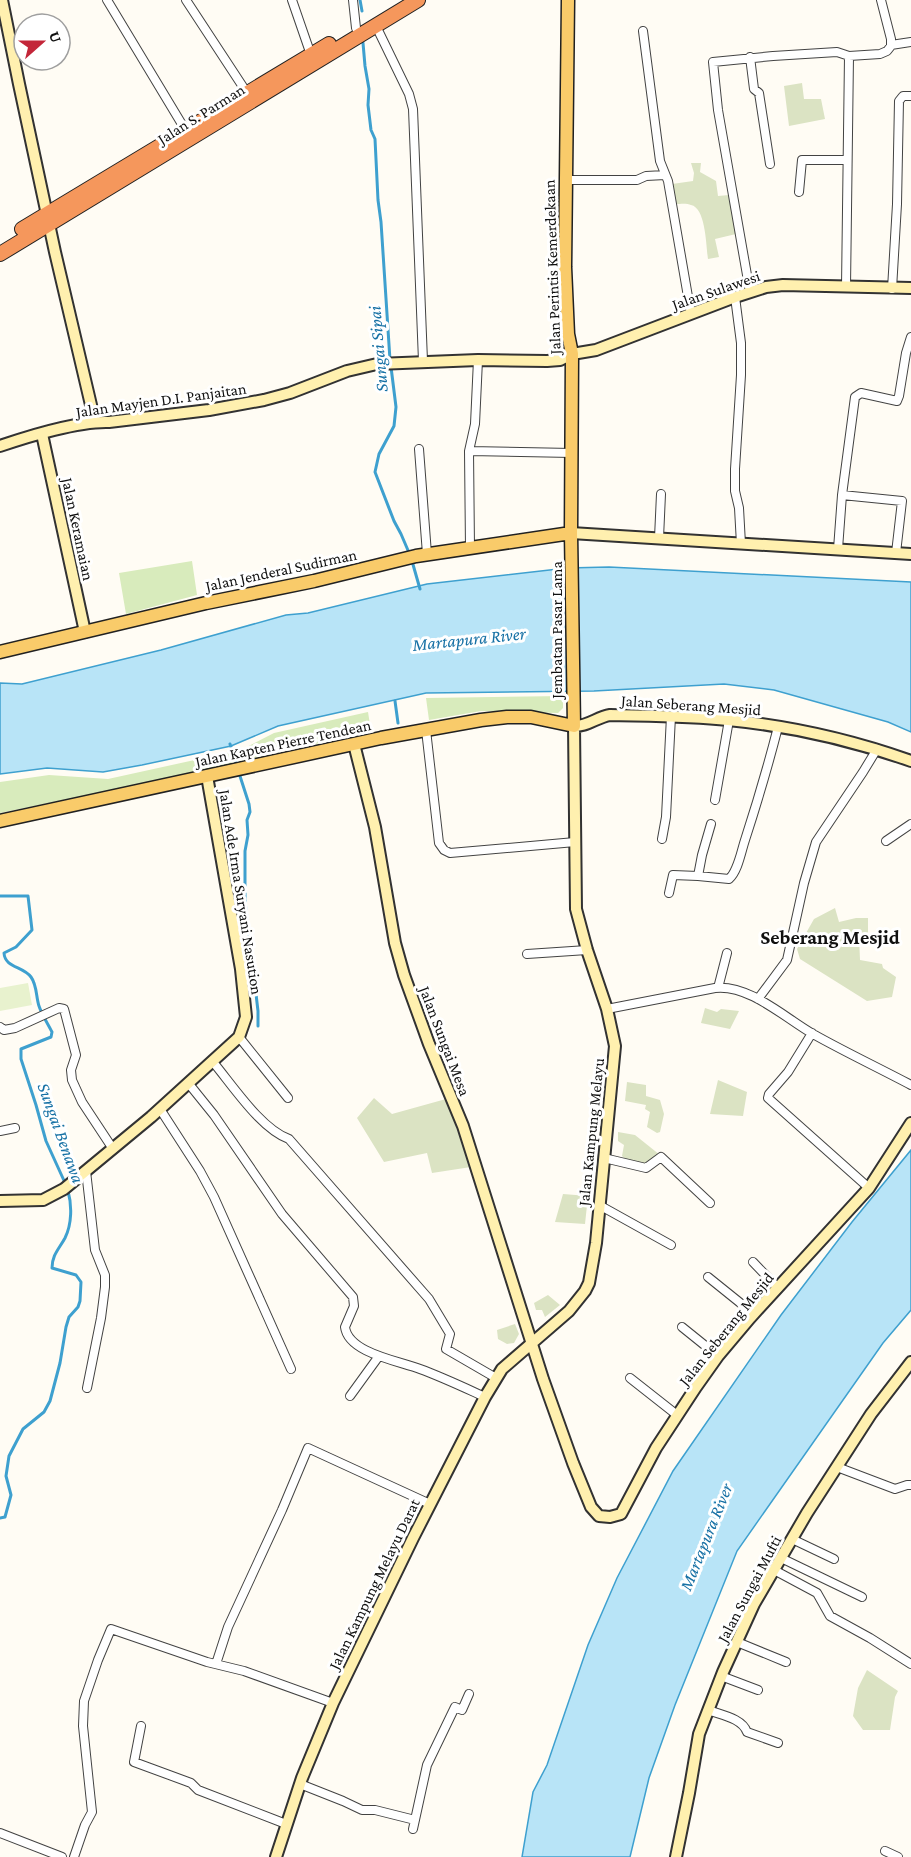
<svg xmlns="http://www.w3.org/2000/svg" width="911" height="1857" font-family="'Crimson Pro',serif">
	<rect width="100%" height="100%" fill="#fffcf4"/>
	<!-- green -->
	<path fill="#d8ebbc" d="M192,561L197,595L126,614L119,573Z
		M563,696V708L558,713L481,711L429,720L426,698Z
		M368,712L371,731L238,762L235,753L274,733Z
		M231,752L234,765L0,813V782L49,775L108,779Z"/>
	<!-- cemetery -->
	<path fill="#dbe3c3" d="M802,83L804,99H821L825,119L789,126L784,86Z
		M691,163H701L700,172L716,181L718,196L729,195L736,234L715,239L719,257L708,259C706,246 706,208 691,205C687,203 680,204 676,204L672,184L693,181L694,173Z
		M835,908L839,922L856,918H868V937L859,936L860,960L882,964L883,968L896,977L892,997L867,1001L800,959L797,949L814,919Z
		M705,1008L717,1012L721,1009L739,1011L730,1029L701,1023Z
		M718,1080L747,1092L743,1116L710,1114Z
		M627,1082L646,1085V1096L660,1100L664,1114L660,1132L657,1133L647,1127L650,1112L645,1109L646,1105L625,1101Z
		M374,1098L392,1114L446,1099L471,1167L432,1173L427,1153L384,1162L357,1118Z
		M618,1132L635,1135L660,1155L646,1165L631,1164L622,1156L624,1145L618,1141Z
		M563,1194L588,1196L585,1224L555,1222Z
		M548,1295L560,1305L545,1317L542,1310H536L534,1303Z
		M515,1324L519,1334L514,1343L507,1344L498,1339L497,1330Z
		M867,1670L898,1691L895,1697L890,1730H863L853,1716L858,1688Z"/>
	<!-- pitch -->
	<path fill="#e8f2ce" d="M28,983L32,1005L0,1011V988Z"/>
	<!-- water -->
	<path fill="#b8e4f7" stroke="#3ea0cf" stroke-width="1.5" d="M609,567L911,582V732L888,722L774,690L724,684L594,691L426,693L278,726L231,746L142,765L103,772L47,768L0,774V683L22,684L161,650L286,615L308,613L427,584L567,568Z
		M911,1150V1310L883,1343L737,1551L675,1705L649,1778L630,1857H522L533,1792L547,1765L588,1645L617,1578L673,1471L781,1315L852,1222Z"/>
	<g fill="none" stroke-linecap="round" stroke-linejoin="round">
		<!-- stream -->
		<path stroke="#3ea0cf" stroke-width="3" d="M360,0L362,11
			M363,43L365,66L369,89L368,105L371,130L375,139L378,200L381,222L390,360
			M391,367L396,407L394,426L379,454L375,472L394,521L401,534L410,555
			M412,561L420,589
			M395,701L398,723
			M230,744L237,766
			M239,773L249,804L250,812L247,820L248,835L245,851V901L258,1011V1026
			M0,896H28L32,930L16,947L4,953C5,968 23,966 31,977C37,985 36,997 39,1006C42,1015 48,1024 52,1032L51,1037L21,1049V1059L36,1105L46,1141L66,1185
			M0,1518L5,1517L11,1495L6,1476L9,1456L23,1429L44,1412L50,1401L60,1363L66,1327L69,1317L78,1307L80,1301L81,1282L76,1275L52,1268C52,1255 59,1249 65,1238C72,1224 72,1205 68,1191"/>
		<!-- street casing -->
		<g stroke="#434343" stroke-width="10">
			<path id="street" d="M107,0L186,131
				M186,0L247,93
				M292,0L311,55
				M353,0L356,28
				M376,26L409,94L413,109L423,361
				M643,31L660,161L668,181L691,314
				M891,45L911,42
				M750,57L754,89L759,93L770,164
				M565,180H637L646,176L665,175
				M799,192L802,160H847
				M846,287L849,56
				M892,289L897,204L899,101L903,96H911
				M750,292L718,110L713,62L773,56L837,52L849,56L880,54L887,51L891,46V39L881,0
				M735,297L741,343V375L735,469V491L739,508L741,544
				M419,449L427,554
				M469,451L572,453
				M842,495L902,501L896,553
				M659,538L661,494
				M470,548L469,451L475,424L478,360
				M838,549L842,495L855,397L861,393L897,401L899,396L906,353L911,337
				M426,730L439,843L444,850L450,853L575,842
				M715,800L729,720
				M711,824L702,855L698,876L729,879C738,871 741,852 745,840C757,803 768,766 778,727
				M662,839L666,817L671,716
				M886,841L911,824
				M669,893L673,875L698,876
				M527,954L587,950
				M718,988L727,953
				M758,999L787,960L804,883L816,842L863,772L877,749
				M607,1009L715,988C749,984 785,1018 813,1034C845,1052 879,1068 911,1085
				M0,1027L4,1030L15,1028L59,1008L64,1009L76,1055L71,1070L72,1080L82,1102L113,1149
				M812,1033L788,1072L769,1094L768,1098L869,1188
				M239,1037L288,1098
				M213,1062C233,1086 261,1129 289,1139L429,1299L450,1334L446,1349L496,1378
				M189,1084L214,1115L282,1214L353,1297L354,1306L345,1327C348,1353 399,1361 420,1369C442,1377 463,1387 485,1397
				M160,1109L200,1171L214,1197L291,1369
				M0,1131L15,1128
				M604,1158L646,1168L661,1157L710,1203
				M86,1171L95,1250L105,1275V1287L101,1318L87,1388
				M599,1205L671,1245
				M753,1262L778,1288
				M708,1277L754,1314
				M682,1327L718,1356
				M630,1378L677,1415
				M350,1396L379,1356
				M837,1467L895,1489L907,1485H911
				M792,1539L834,1559
				M781,1558L862,1597
				M774,1570L817,1593L830,1616L870,1638L911,1664
				M737,1642L786,1662
				M216,1664L228,1627L282,1510L308,1448L430,1504
				M721,1676L758,1690
				M708,1710C721,1715 742,1718 747,1732L778,1743
				M141,1726L134,1762L191,1783L198,1790L286,1824
				M300,1784L343,1801L362,1810H375L415,1820
				M413,1829L427,1765L455,1707L462,1710L469,1694
				M0,1833L62,1857
				M885,1851L898,1857
				M74,1857L85,1825L92,1812L83,1726L84,1701L98,1660L111,1629L207,1662L244,1671L333,1703"/>
		</g>
		<!-- secondary casing -->
		<g stroke="#323232" stroke-width="14">
			<path id="secondary" d="M2,0L19,84L55,252L95,422
				M42,434L85,632
				M0,446C29,436 79,421 109,422L209,410L264,400L290,393L347,371L377,364L478,360L547,361L560,360L572,354L596,350L735,297L766,287L783,285L911,288
				M571,533L911,554
				M354,744L375,827L395,943L404,975L429,1044L463,1126L543,1379L573,1463L591,1507L599,1516L610,1517L621,1514L656,1448L696,1387L718,1356L750,1318L869,1188L911,1123
				M0,1201L43,1200L64,1189L151,1117L239,1037L246,1017L241,969L207,776
				M276,1857L302,1778L333,1703L413,1538L485,1397L502,1369L569,1311L585,1291L589,1283L596,1243L615,1046L607,1009L587,950L576,909L574,726C587,727 597,717 610,715C649,716 689,716 728,720C790,726 852,740 911,761
				M676,1857L689,1793L699,1734L723,1672L754,1604L807,1513L871,1414L911,1362"/>
		</g>
		<!-- primary casing -->
		<g stroke="#212121" stroke-width="15">
			<path id="primary" d="M0,652L206,603L314,581L416,556L571,533
				M0,821L381,738L481,720L507,717H531L574,726L571,533L572,354L568,334L565,267L568,0"/>
		</g>
		<!-- highway casing -->
		<g stroke="#212121" stroke-width="16">
			<path id="highway" d="M22,229L329,44
				M0,254L418,0"/>
		</g>
		<!-- street -->
		<use href="#street" stroke="#fff" stroke-width="8"/>
		<!-- secondary -->
		<use href="#secondary" stroke="#fff0af" stroke-width="10"/>
		<!-- primary -->
		<use href="#primary" stroke="#f9cb6a" stroke-width="12"/>
		<!-- highway -->
		<use href="#highway" stroke="#f5975c" stroke-width="14"/>
	</g>
	<g text-anchor="middle" dominant-baseline="central" stroke-width="6" stroke-linejoin="round" paint-order="stroke">
		<!-- street labels -->
		<g font-size="16" fill="#101010" stroke="#fff">
			<text transform="translate(201 114) rotate(-32)">Jalan S. Parman</text>
			<text transform="translate(552 267) rotate(-92)">Jalan Perintis Kemerdekaan</text>
			<text transform="translate(716 290) rotate(-19)">Jalan Sulawesi</text>
			<text transform="translate(161 400) rotate(-8)">Jalan Mayjen D.I. Panjaitan</text>
			<text transform="translate(78 529) rotate(78)">Jalan Keramaian</text>
			<text transform="translate(281 570) rotate(-12)">Jalan Jenderal Sudirman</text>
			<text transform="translate(556 630) rotate(-90)">Jembatan Pasar Lama</text>
			<text transform="translate(691 705) rotate(4)">Jalan Seberang Mesjid</text>
			<text transform="translate(283 743) rotate(-12)">Jalan Kapten Pierre Tendean</text>
			<text transform="translate(241 892) rotate(81)">Jalan Ade Irma Suryani Nasution</text>
			<text transform="translate(445 1041) rotate(69)">Jalan Sungai Mesa</text>
			<text transform="translate(591 1132) rotate(-84)">Jalan Kampung Melayu</text>
			<text transform="translate(726 1329) rotate(-51)">Jalan Seberang Mesjid</text>
			<text transform="translate(374 1584) rotate(-64)">Jalan Kampung Melayu Darat</text>
			<text transform="translate(749 1589) rotate(-62)">Jalan Sungai Mufti</text>
		</g>
		<!-- water labels -->
		<g font-size="18" font-style="italic" fill="#1771a5" stroke="#fff">
			<text transform="translate(378 349) rotate(-95)">Sungai Sipai</text>
			<text transform="translate(469 639) rotate(-6)">Martapura River</text>
			<text transform="translate(61 1133) rotate(70)">Sungai Benawa</text>
			<text transform="translate(706 1537) rotate(-68)">Martapura River</text>
		</g>
		<!-- quarter labels -->
		<g font-size="20" font-weight="bold" fill="#101010" stroke="#fff">
			<text x="830" y="937">Seberang Mesjid</text>
		</g>
	</g>
	<!-- north arrow -->
	<g transform="translate(42 42) rotate(69)"><circle r="28" fill="#ffffff" stroke="#9f9f9f" stroke-width="1.5"/>
	<path d="M0-4.5L10 22L0 15L-10 22Z" fill="#c32639"/>
	<text y="-9" font-size="16" font-weight="bold" text-anchor="middle" fill="#101010">U</text>
	</g>
</svg>
